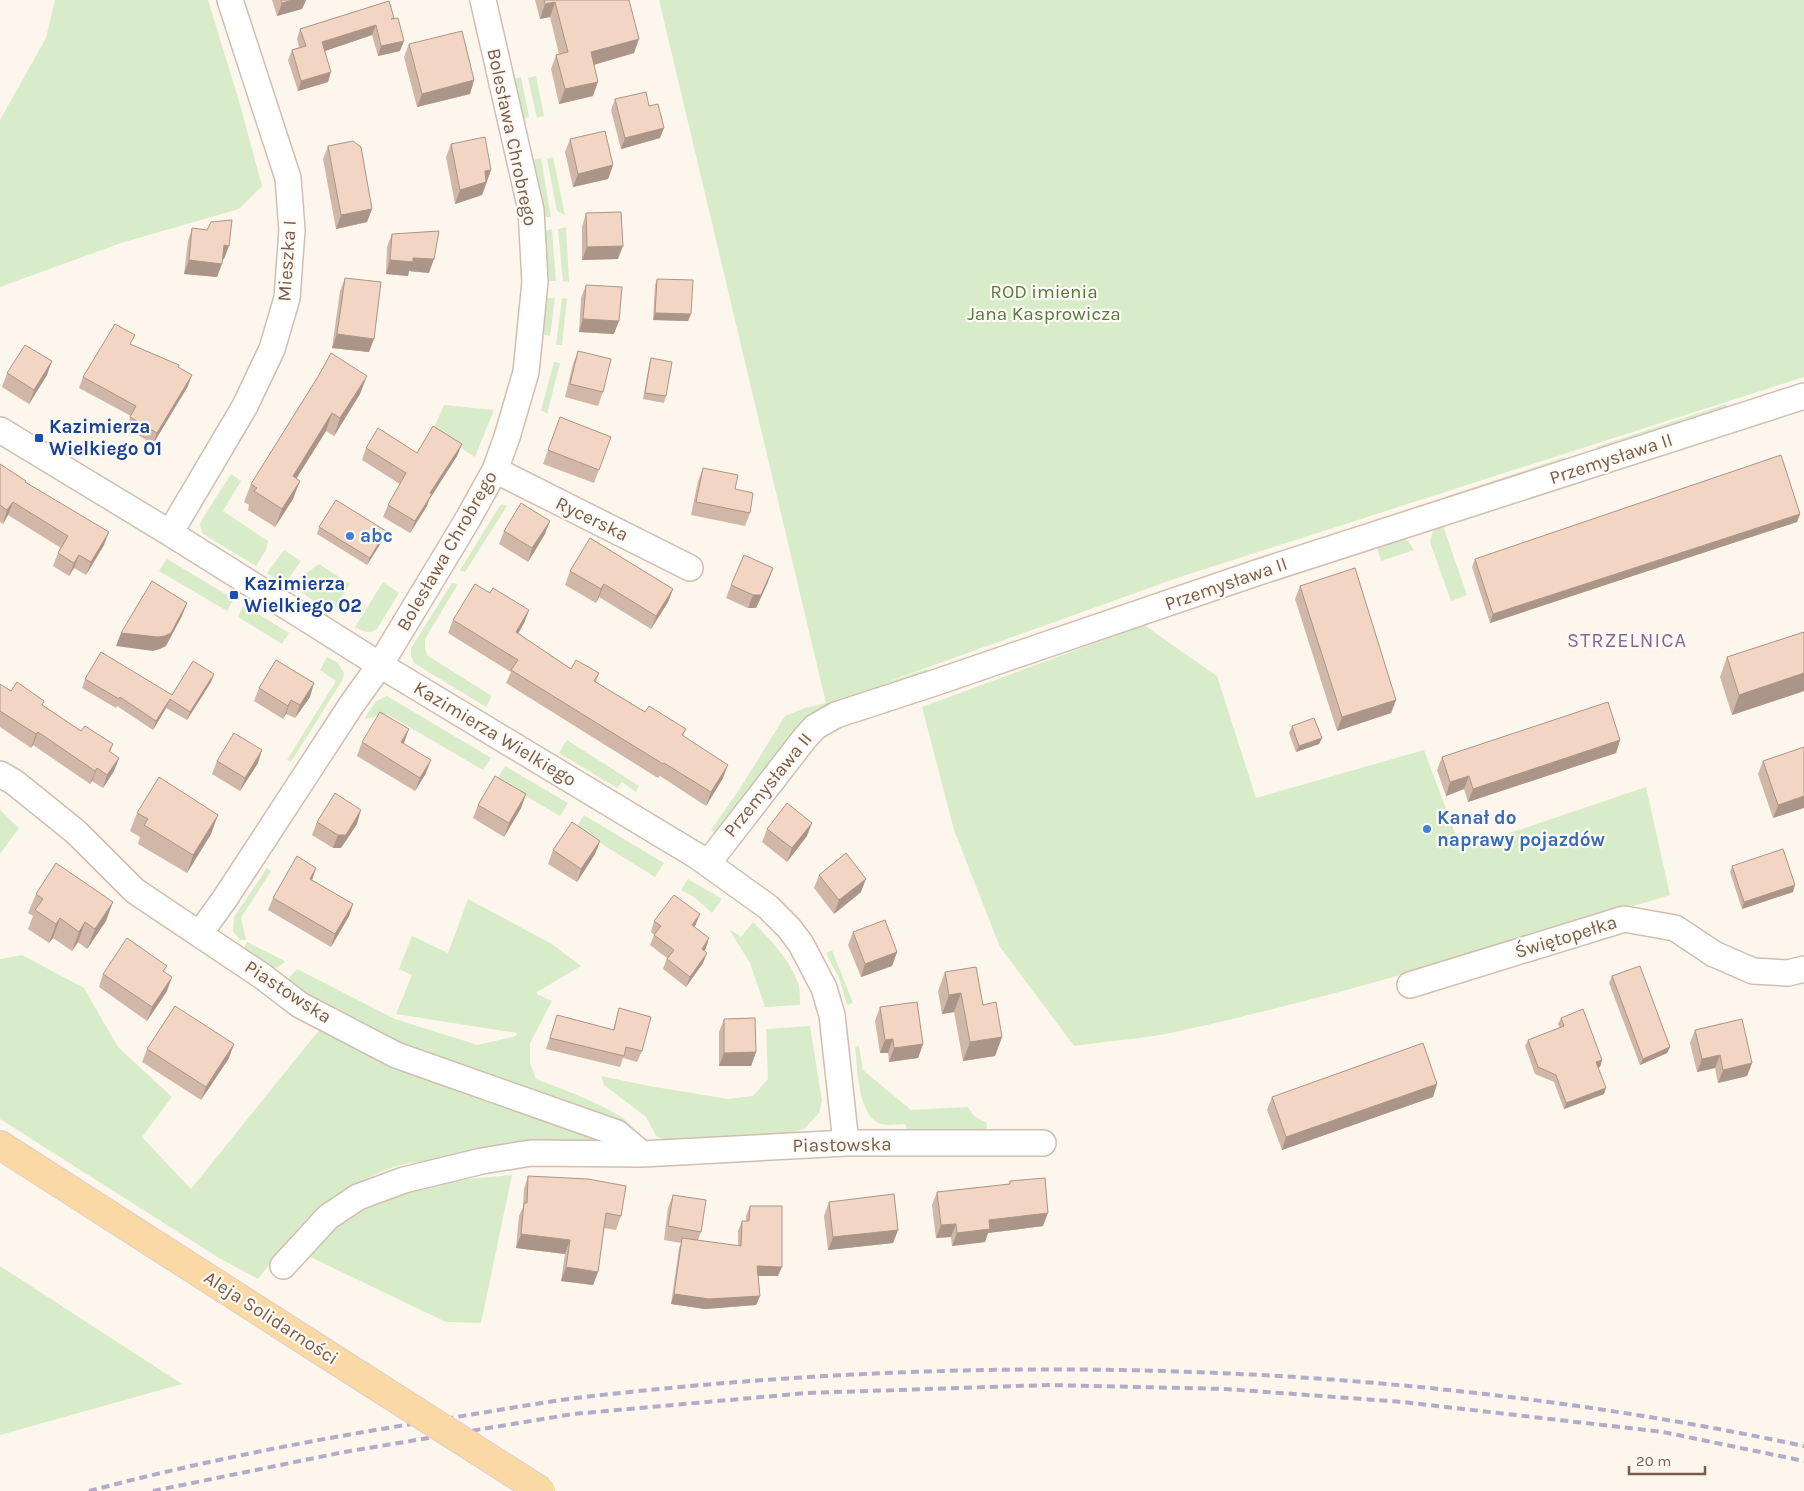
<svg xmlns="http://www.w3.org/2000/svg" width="1804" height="1491" font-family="Karla,sans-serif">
	<rect width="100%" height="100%" fill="#fdf6ec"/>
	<!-- green -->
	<path fill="#d8ecc9" d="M55,0H208L239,101L262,186L239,209L121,243L0,287V120L46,38Z
		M659,0H1804V377L1180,577L881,684L927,669L929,675L831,708L717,833L711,830L739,790L785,716L805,708L826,703Z
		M536,76L544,116L537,118L528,78Z
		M521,77L529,117L523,119L514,79Z
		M553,157L565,215L557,211L547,159Z
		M541,158L551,217H543L533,160Z
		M566,227L569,282L563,281L558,229Z
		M552,229L556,281H547L545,231Z
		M547,298H555L550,336L543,334Z
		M562,298L567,299L562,345H556Z
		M554,362L560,363L547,414L541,410Z
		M1726,404L1728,410L1598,453L1596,447Z
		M444,405L494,410L475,457L433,430Z
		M1565,457L1567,462L1326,541L1325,537Z
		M231,474L241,481L223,511L268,541L266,550L256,566L203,534L200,525L201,521Z
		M501,504L507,506L465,572L460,570Z
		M1442,523L1467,595L1451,601L1430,542L1433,530Z
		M1403,538L1409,542L1414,550L1381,561L1376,544Z
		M284,550L301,561L287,581L283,583L267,573Z
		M167,559L234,599L227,611L159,571Z
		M319,564L350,584L331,613L297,589L305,574Z
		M383,582L399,593L377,629C369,634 364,632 355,627Z
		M452,583L458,584L425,639V649L428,656L492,696L486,707L414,663L411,655V648Z
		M244,605L289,633L282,644L238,617Z
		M1144,625L1217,676L1256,798L1424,750L1460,846L1519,830L1646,787L1670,895C1506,944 1342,996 1175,1032C1142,1039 1108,1041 1074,1046L1000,947L954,830L922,707Z
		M327,657L338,663L344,673L343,679L291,762L287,760L336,681L320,670Z
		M387,696L491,758L483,770L387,714L364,719L376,701Z
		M567,740L639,786L636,792L622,782L617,788L559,753Z
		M505,766L568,803L560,816L497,779Z
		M0,810L19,828L0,854Z
		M584,815L664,863L655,877L576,828Z
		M267,868L271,871L241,918L246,940H240L233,931L234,917Z
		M688,879L722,899L712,913L694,897L681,890Z
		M468,899L552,944L581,966L537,992V994L552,1001L530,1043V1063L536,1079C556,1087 623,1110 633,1128C634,1130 634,1133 635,1135L392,1043L287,984L289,978L297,969L395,1019L478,1045L516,1036L517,1033L396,1014L412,975L399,969L412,936L448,953Z
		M753,922C770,939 792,962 799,986C800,992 800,999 800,1005L765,1007L750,963L730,931L731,930L741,937Z
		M247,942L283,960L285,962L275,969L272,968L243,951Z
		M832,950L853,1003L847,1005L839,978L826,953Z
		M22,955L84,988L118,1047L172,1097L142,1137L191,1189L324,1024L625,1145C563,1148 500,1149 439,1159C425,1162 408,1162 394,1167C343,1183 290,1237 258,1279L219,1258L0,1119V959Z
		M810,1026L822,1101L819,1113L804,1129L777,1136L665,1141L656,1136L646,1117L604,1085L601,1076L649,1086L728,1099L753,1096L768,1079L766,1029Z
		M859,1046L863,1070L911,1110L968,1107L974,1116L987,1123L986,1134L908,1132L905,1124C898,1124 888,1126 881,1124C857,1116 858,1068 855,1047Z
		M512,1175L481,1323L446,1322L304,1254L343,1218L435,1182Z
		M0,1266L182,1384L0,1435Z"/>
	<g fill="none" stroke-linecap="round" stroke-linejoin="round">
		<!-- minor casing -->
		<g stroke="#d1beb0" stroke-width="28">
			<path id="minor" d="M0,430L170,533L380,665L697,856L768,907L789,928L801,944L824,988L832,1015L846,1143
				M495,470L690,568
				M170,533L245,406L272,349L287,298L292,230L288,178L230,0
				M0,774L14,782L76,832L135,891L262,976L300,1005L396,1055L617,1133L642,1154
				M708,863L805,738L815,727L836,715L937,682L1256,573L1804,396
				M200,933L224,900L352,704L380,665L468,519L495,470L507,437L526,372L535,282L531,210L483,0
				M1410,985L1624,919L1675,928L1714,954L1753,971L1788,973L1804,969
				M283,1266L328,1217L358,1197L404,1180L482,1161L531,1153L642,1154L846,1143H1043"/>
		</g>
		<!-- major casing -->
		<g stroke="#dad1cd" stroke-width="30">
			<path id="major" d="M0,1145L309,1343"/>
		</g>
		<!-- minor -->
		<use href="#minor" stroke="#fff" stroke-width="25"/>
		<!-- major -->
		<use href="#major" stroke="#fbd9a5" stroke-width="28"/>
		<!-- rail -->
		<path stroke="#b9a8c9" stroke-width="4" stroke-dasharray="8 5" stroke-linecap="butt" d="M89,1491C210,1459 332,1436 456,1417C501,1410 547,1401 593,1396C996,1350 1407,1362 1804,1446
			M153,1491L344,1452L573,1414L807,1393L1049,1385L1226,1389L1403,1402L1663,1432L1804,1461"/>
		<!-- major-bridge casing -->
		<g stroke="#dad1cd" stroke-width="30" stroke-linecap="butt">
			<path id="major-bridge" d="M309,1343L541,1491"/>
		</g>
		<!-- major-bridge -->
		<use href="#major-bridge" stroke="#fbd9a5" stroke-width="28"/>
	</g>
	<!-- wall -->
	<path fill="#d1b7a8" d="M272,0H306L302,9L277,16Z
		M535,0H629L634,53L594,65L593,96L559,104L551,69L556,55L559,54L550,17L540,19Z
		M389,1L400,51L378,56L372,35L325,51L328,82L298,91L288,60L292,50L299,47L297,39L300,29Z
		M409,44L474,80L470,94L417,107L404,57Z
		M615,99L649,106L660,138L621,149L611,110Z
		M570,139L613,165L608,179L573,187L565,152Z
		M451,144L491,170L482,195L455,204L446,157Z
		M328,146L372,209L367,222L336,229L323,159Z
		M586,213L618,259L582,260V227Z
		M192,228L224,259H222L217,277L184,274L188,241Z
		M392,234L429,273L409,271L408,276L386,274L387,247Z
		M345,278L369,352L332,348L340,291Z
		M657,279L688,321L653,320L655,285Z
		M586,285L614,334L579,332L581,298Z
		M131,345L178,367L188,386L153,444L126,428L131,416L79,388L83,377Z
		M578,351L603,392L598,406L565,397L573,364Z
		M651,358L666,396L664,403L643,399L649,365Z
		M7,373L47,375L29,404L2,387Z
		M319,375L360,394L334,436L326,431L296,479L293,499L275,527L248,510L249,505L244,502L251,484Z
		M560,417L611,437L594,483L543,464Z
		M462,444L457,456L429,500L427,506L410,533L383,517L388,505L400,484L362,460L366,448L417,453Z
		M0,464L26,482L104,545L86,575L74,568L69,576L53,566L58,553L61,548L8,515L3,524L0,522Z
		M703,468L735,489L750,513L745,526L691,515L698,481Z
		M1800,514L1797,522L1490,623L1472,567L1475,559Z
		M319,527L386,531L384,538L367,565L317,534Z
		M504,531L545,534L528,562L499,544Z
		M570,571L673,589L668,602L651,629L599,597L596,603L565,585Z
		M768,582L756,608H748L726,598L731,585Z
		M1300,586L1396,700L1391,713L1337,731L1295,599Z
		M490,593L529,610L524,623L518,634L571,669L599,673L596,682L645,712L686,729L683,736L723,778L706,806L660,776L658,778L506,683L511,672L448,633L453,620Z
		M1804,632V691L1732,715L1720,677L1727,657Z
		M214,674L211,682L187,720L166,708L153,730L117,706L116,708L82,688L85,679L172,695Z
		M0,684L4,687L43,705L81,731L113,744L110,752L119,758L114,771L103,788L92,781L90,784L33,745L31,748L0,727Z
		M259,688L310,697L295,718L286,714L283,719L254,701Z
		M1292,726L1322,738L1319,744L1296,752L1289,733Z
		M1620,740L1616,753L1468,802L1464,789L1446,796L1437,770L1442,757Z
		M362,742L404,743L426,773L415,791L357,756Z
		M1804,747L1773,818L1758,774L1763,761Z
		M217,761L258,763L240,791L212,774Z
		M526,794L521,808L504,837L473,818L478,805Z
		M137,813L211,834L187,873L138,844L140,837L130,831Z
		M317,822L357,824L341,848H333L312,835Z
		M767,829L807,836L787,862L762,842Z
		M600,841L595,854L577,882L548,864L553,850Z
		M1732,866L1793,892L1742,909L1730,872Z
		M316,868L312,880L353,904L349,916L331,947L268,910L273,898Z
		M819,875L861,892L834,914L814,888Z
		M36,894L106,921L87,949L78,942L72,951L53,938L49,943L28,929L33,916L28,913Z
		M654,921L696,924L694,927L706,948L704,951L703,963L686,987L663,969L667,958L650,945L654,935L651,932Z
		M853,932L897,952L892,966L861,977L848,945Z
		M165,972L167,991L147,1021L99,987L103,974Z
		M945,972L983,1005L1002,1037L995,1056L963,1061L954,1012L942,1014L938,991Z
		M1612,976L1670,1047L1667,1053L1640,1065L1609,983Z
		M880,1007L923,1044L918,1058L889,1062L888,1053H880L875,1021Z
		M619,1008L642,1051L637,1062L623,1058L620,1067L546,1049L557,1015L613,1030Z
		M1561,1018L1602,1060L1600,1067H1598L1604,1094L1564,1109L1554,1082L1535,1074L1525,1046L1528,1040L1560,1028L1558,1024Z
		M724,1019L756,1052L751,1066H719V1032Z
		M1695,1030L1752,1063L1747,1076L1718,1083L1715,1068L1697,1072L1690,1043Z
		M147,1049L229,1058L201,1100L142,1062Z
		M1437,1084L1433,1097L1282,1150L1267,1110L1272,1097Z
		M528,1176L621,1216L616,1230L604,1228L598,1272L593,1285L561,1281L565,1254L516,1248L519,1216L523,1207L524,1189Z
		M1010,1181L1043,1226L988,1233L985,1242L952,1246L951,1237L936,1238L932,1205L937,1192L1009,1184Z
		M673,1195L701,1232L698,1240L738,1246V1231L742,1221H746V1216L750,1206L778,1276H758L760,1296L756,1305L705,1309L671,1304L679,1248L681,1243L664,1240L668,1208Z
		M829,1202L898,1230L893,1243L828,1250L824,1216Z"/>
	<!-- shaded-wall -->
	<path fill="#aa9588" d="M292,0H306L302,9L277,16L282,3Z
		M555,2L550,17L540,19L545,4Z
		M376,25L372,35L319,53L322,42Z
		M639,39L634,53L586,67L591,52Z
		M404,41L400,51L378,56L381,46Z
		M331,72L328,82L298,91L301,81Z
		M474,80L470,94L417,107L422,94Z
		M598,82L593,96L559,104L565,89Z
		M664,128L660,138L621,149L625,138Z
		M613,165L608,179L573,187L578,174Z
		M491,170L482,195L455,204L460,190L485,171Z
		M372,209L367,222L336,229L341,215Z
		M224,245L229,246L224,259H219Z
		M623,246L618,259L582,260L587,247Z
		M413,258L434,259L429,273L409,271L408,276L386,274L390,260Z
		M189,260L222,264L217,277L184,274Z
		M655,313L691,314L688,321L653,320Z
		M583,319L619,321L614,334L579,332Z
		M337,334L374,339L369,352L332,348Z
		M52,361L47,375L29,404L34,390Z
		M192,375L188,386L153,444L157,433Z
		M367,376L360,394L334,436L340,418Z
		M332,413L326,431L286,495L293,476Z
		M462,444L457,456L429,500L427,506L410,533L415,521L430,493Z
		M300,481L293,499L275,527L282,509Z
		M13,502L8,515L3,524L7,510Z
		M1800,514L1797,522L1490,623L1493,614Z
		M550,521L545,534L528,562L532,548Z
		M386,531L384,538L367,565L370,558Z
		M109,532L104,545L86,575L91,562Z
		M79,555L74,568L69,576L74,563Z
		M773,568L768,582L756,608H748L753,595Z
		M604,584L599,597L596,603L601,589Z
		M673,589L668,602L651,629L656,616Z
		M187,603L182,616L166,646L160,649L153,651L116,646L121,633Z
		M529,610L524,623L511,646L516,632Z
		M1804,673V691L1732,715L1739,695Z
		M214,674L211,682L187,720L190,712Z
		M314,683L310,697L295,718L300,705Z
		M170,699L166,708L153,730L156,721Z
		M291,700L286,714L283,719L288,706Z
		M1396,700L1391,713L1337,731L1342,717Z
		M409,729L404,743L396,755L401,742Z
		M38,732L33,745L31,748L36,734Z
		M1322,738L1319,744L1296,752L1299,746Z
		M1620,740L1616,753L1468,802L1473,789Z
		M262,750L258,763L240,791L245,778Z
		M119,758L114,771L103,788L107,775Z
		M431,760L426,773L415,791L420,778Z
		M728,765L723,778L706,806L711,792Z
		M97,768L92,781L90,784L95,771Z
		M1469,776L1464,789L1446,796L1450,782Z
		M526,794L521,808L504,837L509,823Z
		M1804,796V808L1773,818L1778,805Z
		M361,810L357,824L341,848H333L338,835Z
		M218,815L211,834L187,873L193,855Z
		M812,823L807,836L787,862L792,848Z
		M600,841L595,854L577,882L581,869Z
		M316,868L312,880L310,879Z
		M866,879L861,892L834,914L839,900Z
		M1795,885L1793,892L1742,909L1744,902Z
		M113,902L106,921L87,949L95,929Z
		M353,904L349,916L331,947L335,934Z
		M700,914L696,924L688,935L692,925Z
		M60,918L53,938L49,943L56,924Z
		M85,922L78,942L72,951L79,932Z
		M709,938L706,948L698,959L702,949Z
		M897,952L892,966L861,977L865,964Z
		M707,953L703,963L686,987L690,977Z
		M172,977L167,991L147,1021L152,1007Z
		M961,993L954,1012L942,1014L949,995Z
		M1002,1037L995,1056L963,1061L970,1042Z
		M893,1039L888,1053H880L885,1040Z
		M234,1044L229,1058L201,1100L206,1087Z
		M923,1044L918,1058L889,1062L894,1048Z
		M1670,1047L1667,1053L1640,1065L1643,1059Z
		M756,1052L751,1066H719L724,1053Z
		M1720,1055L1715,1068L1697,1072L1702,1059Z
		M1602,1060L1600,1067L1593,1069L1596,1062Z
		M1752,1063L1747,1076L1718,1083L1723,1070Z
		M1437,1084L1433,1097L1282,1150L1286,1137Z
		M1606,1088L1604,1094L1564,1109L1566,1103Z
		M1048,1213L1043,1226L988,1233L985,1242L952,1246L957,1233L989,1220Z
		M956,1224L951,1237L936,1238L941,1225Z
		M898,1230L893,1243L828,1250L833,1237Z
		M521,1234L570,1240L565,1254L516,1248Z
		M757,1266L782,1267L778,1276H754Z
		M566,1267L598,1272L593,1285L561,1281Z
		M674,1294L760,1296L756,1305L705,1309L671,1304Z"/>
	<!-- building -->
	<path fill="#f3d5c3" stroke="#aa9588" d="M281,0H292L282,3Z
		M544,0H629L639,39L591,52L598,82L565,89L556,55L568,52L555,2L545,4Z
		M389,1L394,18L391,19L398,18L404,41L381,46L376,25L322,42L331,72L301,81L292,50L306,46L300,29Z
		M462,31L474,80L422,94L409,44Z
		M646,92L649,106L658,104L664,128L625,138L615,99Z
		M605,131L613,165L578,174L570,139Z
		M485,137L491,170L485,171L486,182L460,190L451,144Z
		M353,141L361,147L372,209L341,215L328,146Z
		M621,212L623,246L587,247L586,213Z
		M232,220L229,246L224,245L222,264L189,260L192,228L207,230L211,222Z
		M439,231L434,259L413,258V262L390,260L392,234Z
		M345,278L381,282L374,339L337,334Z
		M657,279L693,280L691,314L655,313Z
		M586,285L622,287L619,321L583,319Z
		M115,324L135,335L130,344L179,365L178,367L192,375L157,433L130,417L136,406L83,377Z
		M25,345L52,361L34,390L7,373Z
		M578,351L611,359L603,392L570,384Z
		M331,353L367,376L340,418L332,413L293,476L300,481L282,509L254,491L257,488L251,484L319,375Z
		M651,358L672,362L666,396L645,393Z
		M560,417L611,437L599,470L548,450Z
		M433,426L462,444L430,493L432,494L415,521L388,505L406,473L366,448L378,428L417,453Z
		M1781,455L1800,514L1493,614L1475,559Z
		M0,464L26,481L25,482L109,532L91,562L79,555L74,563L58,553L68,536L13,502L7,510L0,505Z
		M703,468L738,475L735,489L753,493L750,513L696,502Z
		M336,500L386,531L370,558L319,527Z
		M521,503L550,521L532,548L504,531Z
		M590,538L673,589L656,616L604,584L601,589L570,571Z
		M744,555L773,568L761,595H753L731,585Z
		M1355,568L1396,700L1342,717L1300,586Z
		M152,581L187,603L171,633L165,636L158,637L121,633Z
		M475,584L490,593L493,588L529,610L516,632L571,669L576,660L599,673L594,681L645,712L649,706L686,729L682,735L728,765L711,792L664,763L663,764L511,670L518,660L453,620Z
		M1804,632V673L1739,695L1727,657Z
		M101,652L172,695L193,661L214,674L190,712L170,699L156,721L120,697L119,699L85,679Z
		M276,660L314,683L300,705L291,700L288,706L259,688Z
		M17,682L44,701L42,705L81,731L85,726L113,744L109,751L119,758L107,775L97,768L95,771L38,732L36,734L0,711V684L11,691Z
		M1608,702L1620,740L1473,789L1469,776L1450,782L1442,757Z
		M380,712L409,729L401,742L431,760L420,778L362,742Z
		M1314,718L1322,738L1299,746L1292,726Z
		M234,733L262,750L245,778L217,761Z
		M1804,747V796L1778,805L1763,761Z
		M495,776L526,794L509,823L478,805Z
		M159,777L218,815L193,855L144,825L148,819L137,813Z
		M335,793L361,810L346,835H338L317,822Z
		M787,803L812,823L792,848L767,829Z
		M572,822L600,841L581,869L553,850Z
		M1783,849L1795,885L1744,902L1732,866Z
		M846,853L866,879L839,900L819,875Z
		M297,856L316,868L310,879L353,904L335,934L273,898Z
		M56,863L113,902L95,929L85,922L79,932L60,918L56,924L35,910L43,899L36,894Z
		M674,895L700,914L692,925L709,938L702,949L707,953L690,977L667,959L674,950L654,935L661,926L654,921Z
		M885,920L897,952L865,964L853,932Z
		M127,938L167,966L163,971L172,977L152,1007L103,974Z
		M1640,966L1670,1047L1643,1059L1612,976Z
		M976,967L983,1005L996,1002L1002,1037L970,1042L961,993L949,995L945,972Z
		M917,1002L923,1044L894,1048L893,1039L885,1040L880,1007Z
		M175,1006L234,1044L206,1087L147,1049Z
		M619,1008L651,1017L642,1051L626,1047L624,1056L550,1038L557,1015L614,1030Z
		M1583,1009L1602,1060L1596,1062L1606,1088L1566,1103L1556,1075L1538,1067L1528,1040L1564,1026L1561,1018Z
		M755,1018L756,1052L724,1053V1019Z
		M1742,1019L1752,1063L1723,1070L1720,1055L1702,1059L1695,1030Z
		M1423,1043L1437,1084L1286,1137L1272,1097Z
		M528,1176L588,1179L626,1186L621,1216L606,1213L598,1272L566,1267L570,1240L521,1234L524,1203H527Z
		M1045,1178L1048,1213L989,1220L990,1229L957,1233L956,1224L941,1225L937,1192L1010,1184V1181Z
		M894,1194L898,1230L833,1237L829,1202Z
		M673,1195L706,1200L701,1232L668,1226Z
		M750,1206H782V1267L757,1266L760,1296L709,1299L674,1294L682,1238L741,1246L742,1221H749Z"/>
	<!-- markers -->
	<g fill="#1a4fb4" stroke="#fffaf3" stroke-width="2">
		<rect x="34" y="433" width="10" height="10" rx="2.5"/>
		<rect x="229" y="590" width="10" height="10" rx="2.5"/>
	</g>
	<g fill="#3f7fe0" stroke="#fffaf3" stroke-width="2">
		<circle cx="350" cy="536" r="5"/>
		<circle cx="1427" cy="829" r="5"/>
	</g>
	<g text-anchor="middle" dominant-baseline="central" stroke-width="4.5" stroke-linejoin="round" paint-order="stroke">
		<!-- street labels -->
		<g font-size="19" fill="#7a5c4d" stroke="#fffaf3">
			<text transform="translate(512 137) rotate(78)">Bolesława Chrobrego</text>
			<text transform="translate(287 261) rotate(-86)">Mieszka I</text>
			<text transform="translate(1611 459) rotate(-18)">Przemysława II</text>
			<text transform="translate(592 519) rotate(26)">Rycerska</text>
			<text transform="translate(447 551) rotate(-60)">Bolesława Chrobrego</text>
			<text transform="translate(1226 584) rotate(-19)">Przemysława II</text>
			<text transform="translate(495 734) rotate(31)">Kazimierza Wielkiego</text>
			<text transform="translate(768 785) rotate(-51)">Przemysława II</text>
			<text transform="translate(1566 937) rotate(-17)">Świętopełka</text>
			<text transform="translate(288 992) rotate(33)">Piastowska</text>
			<text transform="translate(842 1145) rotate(-1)">Piastowska</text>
			<text transform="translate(271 1318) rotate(33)">Aleja Solidarności</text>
		</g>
		<!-- park labels -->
		<g font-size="19" fill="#537a41" stroke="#fffaf3">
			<text x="1044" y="292">ROD imienia<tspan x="1044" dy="22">Jana Kasprowicza</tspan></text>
		</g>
		<!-- transit labels -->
		<g font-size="19" font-weight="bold" fill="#164399" stroke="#fffaf3" text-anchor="start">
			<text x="49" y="427">Kazimierza<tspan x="49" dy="22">Wielkiego 01</tspan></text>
			<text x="244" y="584">Kazimierza<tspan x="244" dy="22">Wielkiego 02</tspan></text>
		</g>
		<!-- shop labels -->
		<g font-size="19" font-weight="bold" fill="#366cbe" stroke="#fffaf3" text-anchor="start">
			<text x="360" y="536">abc</text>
			<text x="1437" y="818">Kanał do<tspan x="1437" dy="22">naprawy pojazdów</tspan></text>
		</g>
		<!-- neighbourhood labels -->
		<g font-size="20" letter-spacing="1" fill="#846695" stroke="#fffaf3">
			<text x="1627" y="640">STRZELNICA</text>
		</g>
	</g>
	<!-- scale -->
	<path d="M1629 1466v8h76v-8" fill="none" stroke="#7a5c4d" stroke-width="2.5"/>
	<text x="1636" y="1466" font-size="15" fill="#7a5c4d" stroke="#fffaf3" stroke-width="4" paint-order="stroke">20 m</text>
</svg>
